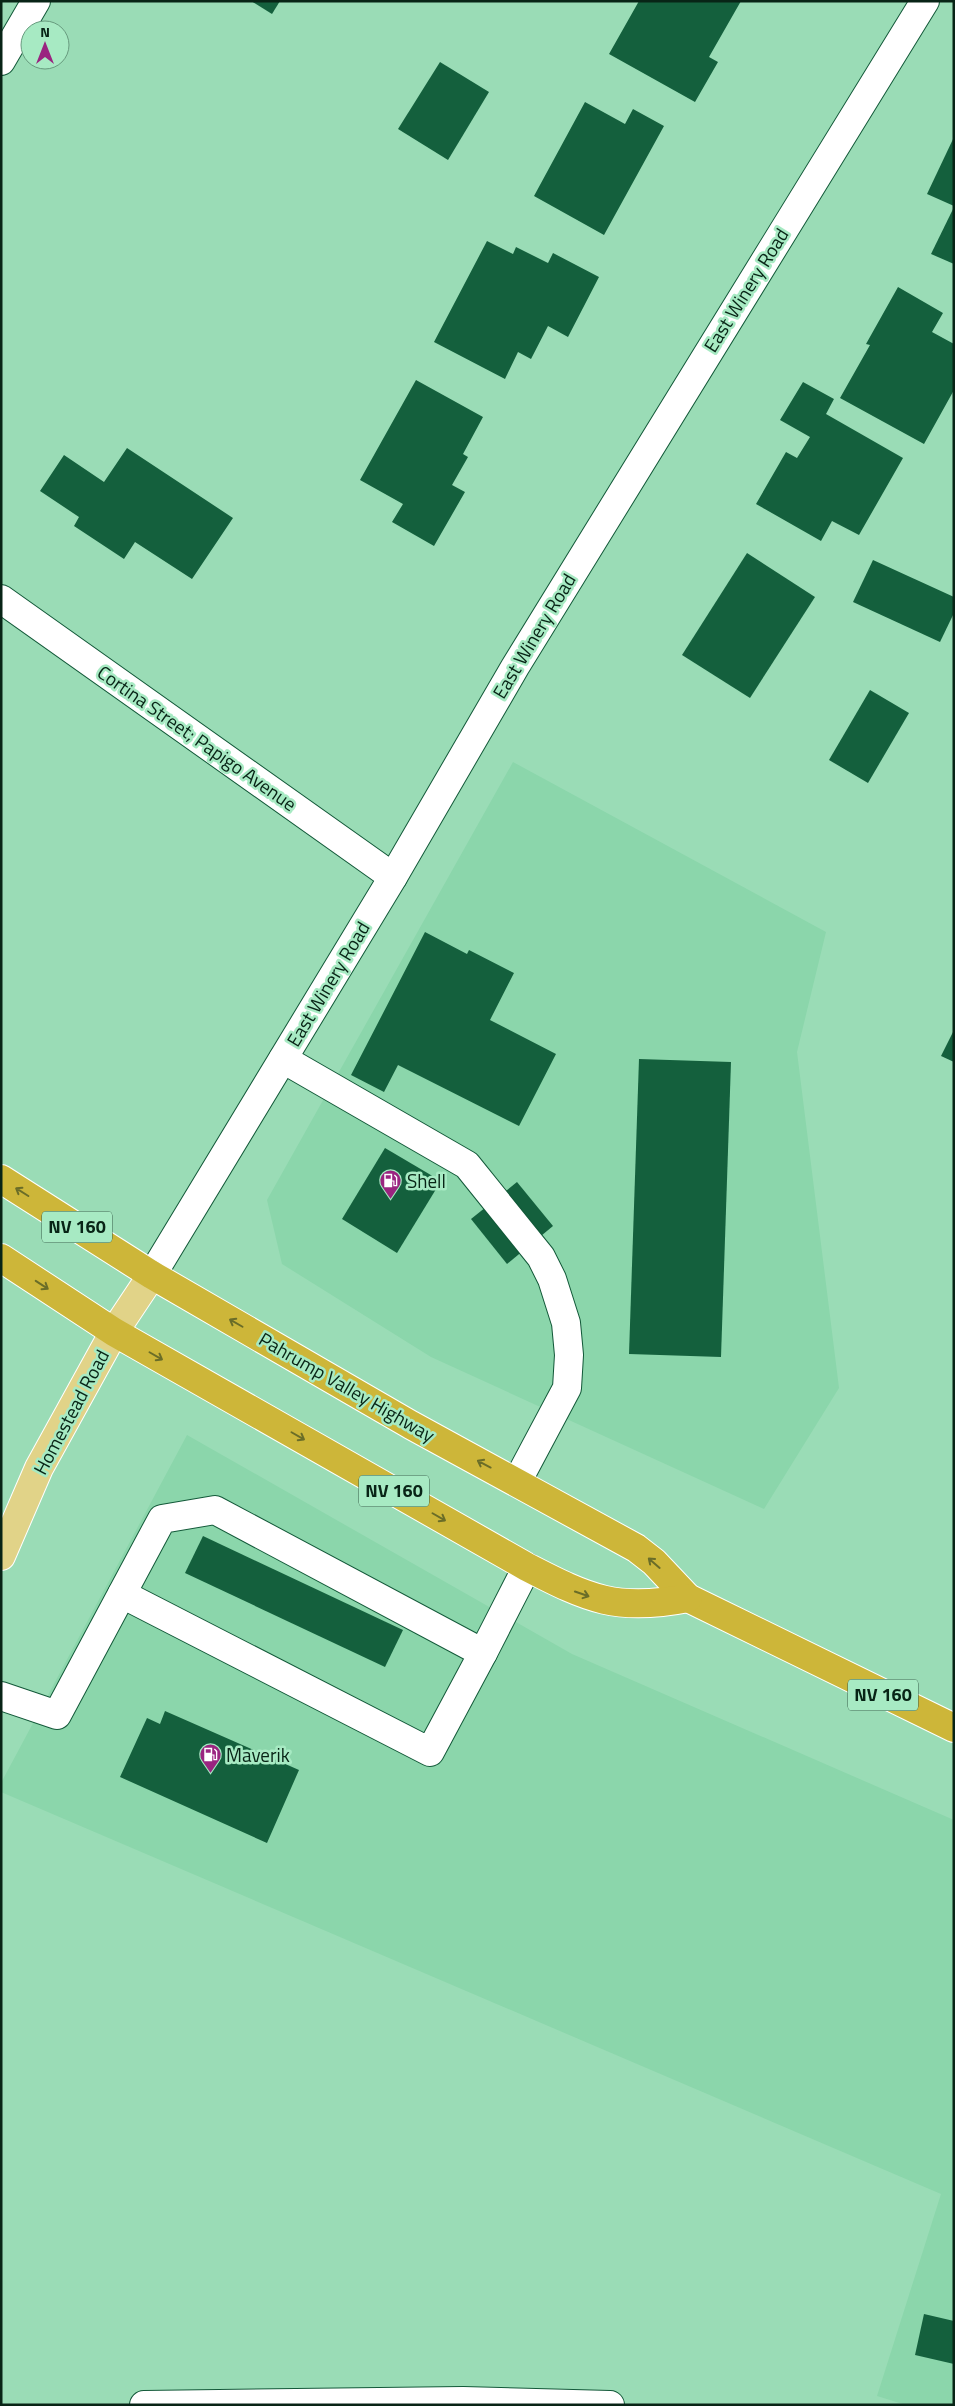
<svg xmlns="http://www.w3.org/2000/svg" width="955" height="2406" viewBox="0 0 955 2406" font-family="'Titillium Web',sans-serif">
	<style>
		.built { fill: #8bd6ab }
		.building { fill: #14603d }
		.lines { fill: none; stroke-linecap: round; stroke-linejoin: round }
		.minor-casing { stroke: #135939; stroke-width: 30 }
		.major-casing { stroke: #fff; stroke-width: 30 }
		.highway-casing { stroke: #fff; stroke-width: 30 }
		.minor { stroke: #fff; stroke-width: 28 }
		.major { stroke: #e1d388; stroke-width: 28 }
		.highway { stroke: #cdb639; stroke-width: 28 }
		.oneway { stroke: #6a6d28 }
		.labels { text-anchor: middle; stroke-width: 5; stroke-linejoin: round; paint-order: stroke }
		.shield { fill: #a7eac3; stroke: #385f4a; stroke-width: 1 }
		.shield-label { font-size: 18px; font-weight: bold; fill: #082416 }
		.street-label { font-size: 19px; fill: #082416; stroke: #a7eac3 }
		.poi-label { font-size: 19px; fill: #082416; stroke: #a7eac3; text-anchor: start }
	</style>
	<rect width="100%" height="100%" fill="#9adcb6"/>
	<g class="built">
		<polygon points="513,762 826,932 797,1052 839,1388 764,1509 431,1357 282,1264 267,1200"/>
		<polygon points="187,1435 572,1654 954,1820 954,2405 906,2405 877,2396 941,2194 1,1792 1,1783"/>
	</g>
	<g class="building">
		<polygon points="251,1 280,1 272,14"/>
		<polygon points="639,1 741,1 709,57 718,62 695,102 609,54"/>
		<polygon points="440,62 489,92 448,160 398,129"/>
		<polygon points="585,102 625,124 633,109 664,126 604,235 534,196"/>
		<polygon points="954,137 954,206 927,194"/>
		<polygon points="954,207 954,264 931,254"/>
		<polygon points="487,241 513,254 516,247 548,263 553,253 599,277 568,337 548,326 531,359 518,352 505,379 434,342"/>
		<polygon points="898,287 943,313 932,332 954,344 954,390 924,444 840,398 870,345 866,344"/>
		<polygon points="416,380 483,417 463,454 468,457 452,485 465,492 434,546 392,522 403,504 360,480"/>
		<polygon points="803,382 834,399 826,414 903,458 859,535 832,521 821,541 756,504 786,452 797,458 810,437 780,420"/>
		<polygon points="127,448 233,518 192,579 135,542 124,559 74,526 79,517 40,491 64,455 104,482"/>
		<polygon points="747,553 815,597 750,698 682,655"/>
		<polygon points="873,560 954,597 954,613 940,642 853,602"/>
		<polygon points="870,690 909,713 868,783 829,760"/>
		<polygon points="425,932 467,954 469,950 514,973 490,1020 556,1054 519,1126 398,1065 384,1092 351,1075"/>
		<polygon points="954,1030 954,1062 941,1056"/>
		<polygon points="639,1059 731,1062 721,1357 629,1354"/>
		<polygon points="385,1148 441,1181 397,1253 342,1219"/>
		<polygon points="517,1182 553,1226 507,1264 471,1219"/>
		<polygon points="203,1536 403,1630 385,1667 185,1573"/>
		<polygon points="165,1711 299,1770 267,1843 120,1777 147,1718 160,1724"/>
		<polygon points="924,2314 954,2321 954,2364 915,2355"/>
	</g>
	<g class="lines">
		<defs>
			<g id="minor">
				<polyline points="1,61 36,1"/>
				<polyline points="1,599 393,877"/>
				<polyline points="283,1059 467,1165 541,1257 552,1279 566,1323 569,1355 567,1388 517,1482"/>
				<polyline points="152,1275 393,877 515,667 925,1"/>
				<polyline points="122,1594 430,1752 483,1653"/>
				<polyline points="1,1696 57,1715 162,1519 215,1510 483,1653 527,1567"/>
				<polyline points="144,2405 463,2401 610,2405"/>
			</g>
			<polyline id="major" points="1,1556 39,1468 114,1332 152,1275"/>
			<g id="highway">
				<polyline points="1,1179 152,1275 411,1425 636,1548 654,1562 688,1598 954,1728"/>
				<path d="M1,1258L114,1332L527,1567C589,1599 617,1612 688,1598"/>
			</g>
		</defs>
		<use href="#minor" class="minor-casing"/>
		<use href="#major" class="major-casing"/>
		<use href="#highway" class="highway-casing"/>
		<use href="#minor" class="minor"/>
		<use href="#major" class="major"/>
		<use href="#highway" class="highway"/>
	</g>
	<defs><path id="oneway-shaft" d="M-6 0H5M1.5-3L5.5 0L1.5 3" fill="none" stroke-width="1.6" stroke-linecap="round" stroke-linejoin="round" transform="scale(1.25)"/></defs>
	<g class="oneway">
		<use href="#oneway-shaft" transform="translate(22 1192) rotate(-148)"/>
		<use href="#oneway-shaft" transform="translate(42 1285) rotate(33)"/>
		<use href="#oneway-shaft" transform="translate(236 1323) rotate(-150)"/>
		<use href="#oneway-shaft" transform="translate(156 1356) rotate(30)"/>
		<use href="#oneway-shaft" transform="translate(298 1436) rotate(30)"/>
		<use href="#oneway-shaft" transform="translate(484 1464) rotate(-152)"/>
		<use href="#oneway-shaft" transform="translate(439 1517) rotate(30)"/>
		<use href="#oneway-shaft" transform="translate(654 1563) rotate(-139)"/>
		<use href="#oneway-shaft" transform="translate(582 1594) rotate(19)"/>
	</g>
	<defs>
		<symbol id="fuel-pin" viewBox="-11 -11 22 30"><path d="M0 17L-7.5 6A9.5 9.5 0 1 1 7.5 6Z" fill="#9a2480" stroke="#a7eac3"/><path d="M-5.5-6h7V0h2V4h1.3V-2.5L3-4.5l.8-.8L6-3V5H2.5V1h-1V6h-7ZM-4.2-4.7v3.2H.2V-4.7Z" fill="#fff"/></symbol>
	</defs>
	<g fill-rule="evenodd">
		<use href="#fuel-pin" x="378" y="1168" width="25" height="34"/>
		<use href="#fuel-pin" x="198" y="1742" width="25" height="34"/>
	</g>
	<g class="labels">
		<g class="shield">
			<rect x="42" y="1211.5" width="70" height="31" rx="4"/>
			<rect x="359" y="1475.5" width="70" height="31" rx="4"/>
			<rect x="848" y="1679.5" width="70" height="31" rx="4"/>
		</g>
		<g class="shield-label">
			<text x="77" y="1233">NV 160</text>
			<text x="394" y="1497">NV 160</text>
			<text x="883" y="1701">NV 160</text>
		</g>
		<g class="street-label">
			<text transform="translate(746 290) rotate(-58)" y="7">East Winery Road</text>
			<text transform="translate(534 636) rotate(-59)" y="7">East Winery Road</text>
			<text transform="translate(197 738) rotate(35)" y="7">Cortina Street; Papigo Avenue</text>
			<text transform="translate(328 984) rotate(-59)" y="7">East Winery Road</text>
			<text transform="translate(347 1387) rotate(30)" y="7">Pahrump Valley Highway</text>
			<text transform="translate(71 1412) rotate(-62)" y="7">Homestead Road</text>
		</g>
		<g class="poi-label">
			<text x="407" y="1188">Shell</text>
			<text x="226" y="1762">Maverik</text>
		</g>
	</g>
	<rect width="955" height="2406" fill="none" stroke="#082416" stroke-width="5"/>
	<g transform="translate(45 45)"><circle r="24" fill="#a7eac3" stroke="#679b7e"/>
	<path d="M0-4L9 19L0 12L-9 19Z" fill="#9a2480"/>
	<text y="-8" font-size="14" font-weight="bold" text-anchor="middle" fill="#082416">N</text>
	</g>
</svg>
